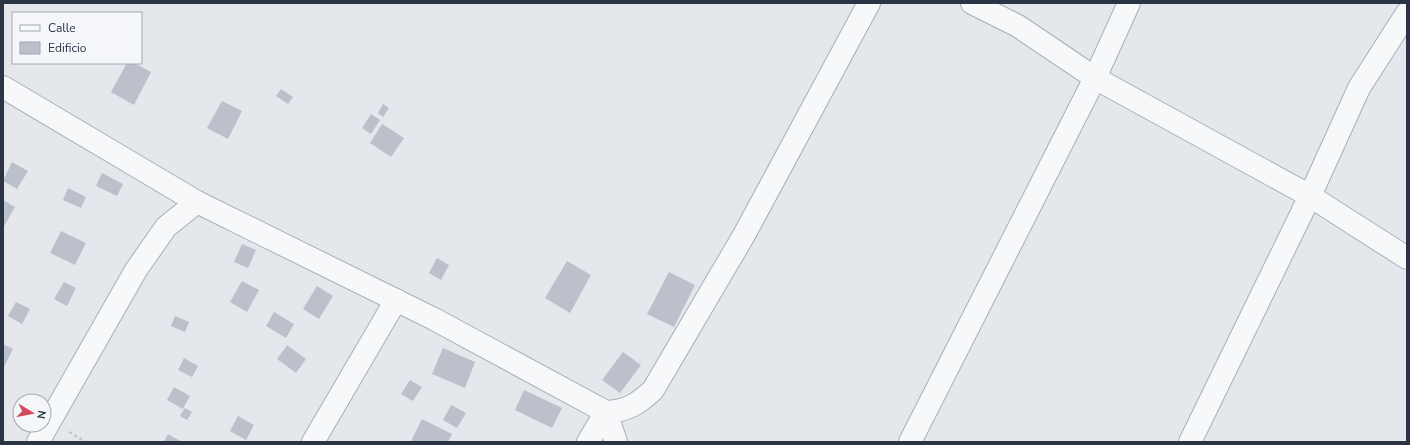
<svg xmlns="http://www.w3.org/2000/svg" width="1410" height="445" viewBox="0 0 1410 445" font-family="'Nunito Sans',sans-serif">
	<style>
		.building { fill: #bbc0ca }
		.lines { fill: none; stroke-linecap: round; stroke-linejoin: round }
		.minor-casing { stroke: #a9aeb7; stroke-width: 24 }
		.path { stroke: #c2c5cb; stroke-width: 2.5; stroke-dasharray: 3 3; stroke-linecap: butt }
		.minor { stroke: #f7f8fa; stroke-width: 22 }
	</style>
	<rect width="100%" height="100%" fill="#e4e7ec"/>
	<g class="building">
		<polygon points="127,63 134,63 151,72 134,105 111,92"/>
		<polygon points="281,89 293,97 288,104 276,96"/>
		<polygon points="222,101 242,111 228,139 207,128"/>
		<polygon points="383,104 389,108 383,117 378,113"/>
		<polygon points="371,114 380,120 371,134 362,128"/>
		<polygon points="382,124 404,138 391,157 370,143"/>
		<polygon points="12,162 28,171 17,189 3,181"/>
		<polygon points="102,173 123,184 117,196 96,186"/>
		<polygon points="68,188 86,197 81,208 63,200"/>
		<polygon points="3,200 15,207 3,228"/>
		<polygon points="61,231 86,243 75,265 50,253"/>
		<polygon points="242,244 256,250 248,268 234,262"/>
		<polygon points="437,258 449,265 441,280 429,273"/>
		<polygon points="567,261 591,275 570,313 545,298"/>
		<polygon points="669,272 695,285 674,327 647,314"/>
		<polygon points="242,281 259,290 247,312 230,302"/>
		<polygon points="64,282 76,288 67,306 54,299"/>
		<polygon points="317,286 333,296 319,319 303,309"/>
		<polygon points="16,302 30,309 22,324 8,316"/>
		<polygon points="274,312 294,324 286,338 266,326"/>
		<polygon points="175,316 189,322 185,332 171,326"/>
		<polygon points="3,344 13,349 3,369"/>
		<polygon points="287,345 306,359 296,373 277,359"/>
		<polygon points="443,348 475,362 465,388 432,374"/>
		<polygon points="623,352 641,365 620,393 602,380"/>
		<polygon points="184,358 198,366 192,377 178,370"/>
		<polygon points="410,380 422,387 413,401 401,394"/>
		<polygon points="174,387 190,396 183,409 167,400"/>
		<polygon points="524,390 562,408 552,428 515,410"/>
		<polygon points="451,405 466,413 457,428 443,420"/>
		<polygon points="185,408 192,412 187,420 180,416"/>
		<polygon points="238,416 254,425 246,440 230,431"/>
		<polygon points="422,419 452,434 448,442 411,441"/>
		<polygon points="168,434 182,442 164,442"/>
	</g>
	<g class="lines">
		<defs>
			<g id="minor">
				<polyline points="972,3 1018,26 1095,78 1310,196 1407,258"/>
				<path d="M3,87L197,202L434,319L606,412C627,411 638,404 653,390L744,235L869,3"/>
				<polyline points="606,412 616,442"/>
				<polyline points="38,442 136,270 166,227 197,202"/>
				<polyline points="313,442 396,300"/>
				<polyline points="588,442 606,412"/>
				<polyline points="910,442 1095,78 1129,3"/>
				<polyline points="1190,442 1310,196 1359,88 1407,13"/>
			</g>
		</defs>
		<use href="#minor" class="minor-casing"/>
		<polyline class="path" points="69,432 86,442"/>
		<use href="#minor" class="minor"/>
	</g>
	<rect width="1410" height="445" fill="none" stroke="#2b3445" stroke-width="8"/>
	<rect x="12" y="12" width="130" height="52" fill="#f4f6f9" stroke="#a4a8b1"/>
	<rect x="20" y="25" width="20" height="6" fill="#f7f8fa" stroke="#a4a8b1"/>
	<text x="48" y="32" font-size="12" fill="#2b3445">Calle</text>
	<rect x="20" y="42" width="20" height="12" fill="#bbc0ca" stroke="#a4a8b1"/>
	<text x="48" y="52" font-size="12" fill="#2b3445">Edificio</text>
	<g transform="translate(32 413) rotate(100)"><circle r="19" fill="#f4f6f9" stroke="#a4a8b1"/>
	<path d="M0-3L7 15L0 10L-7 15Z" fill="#d1495b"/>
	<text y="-6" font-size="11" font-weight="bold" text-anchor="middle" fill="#2b3445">N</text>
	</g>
</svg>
